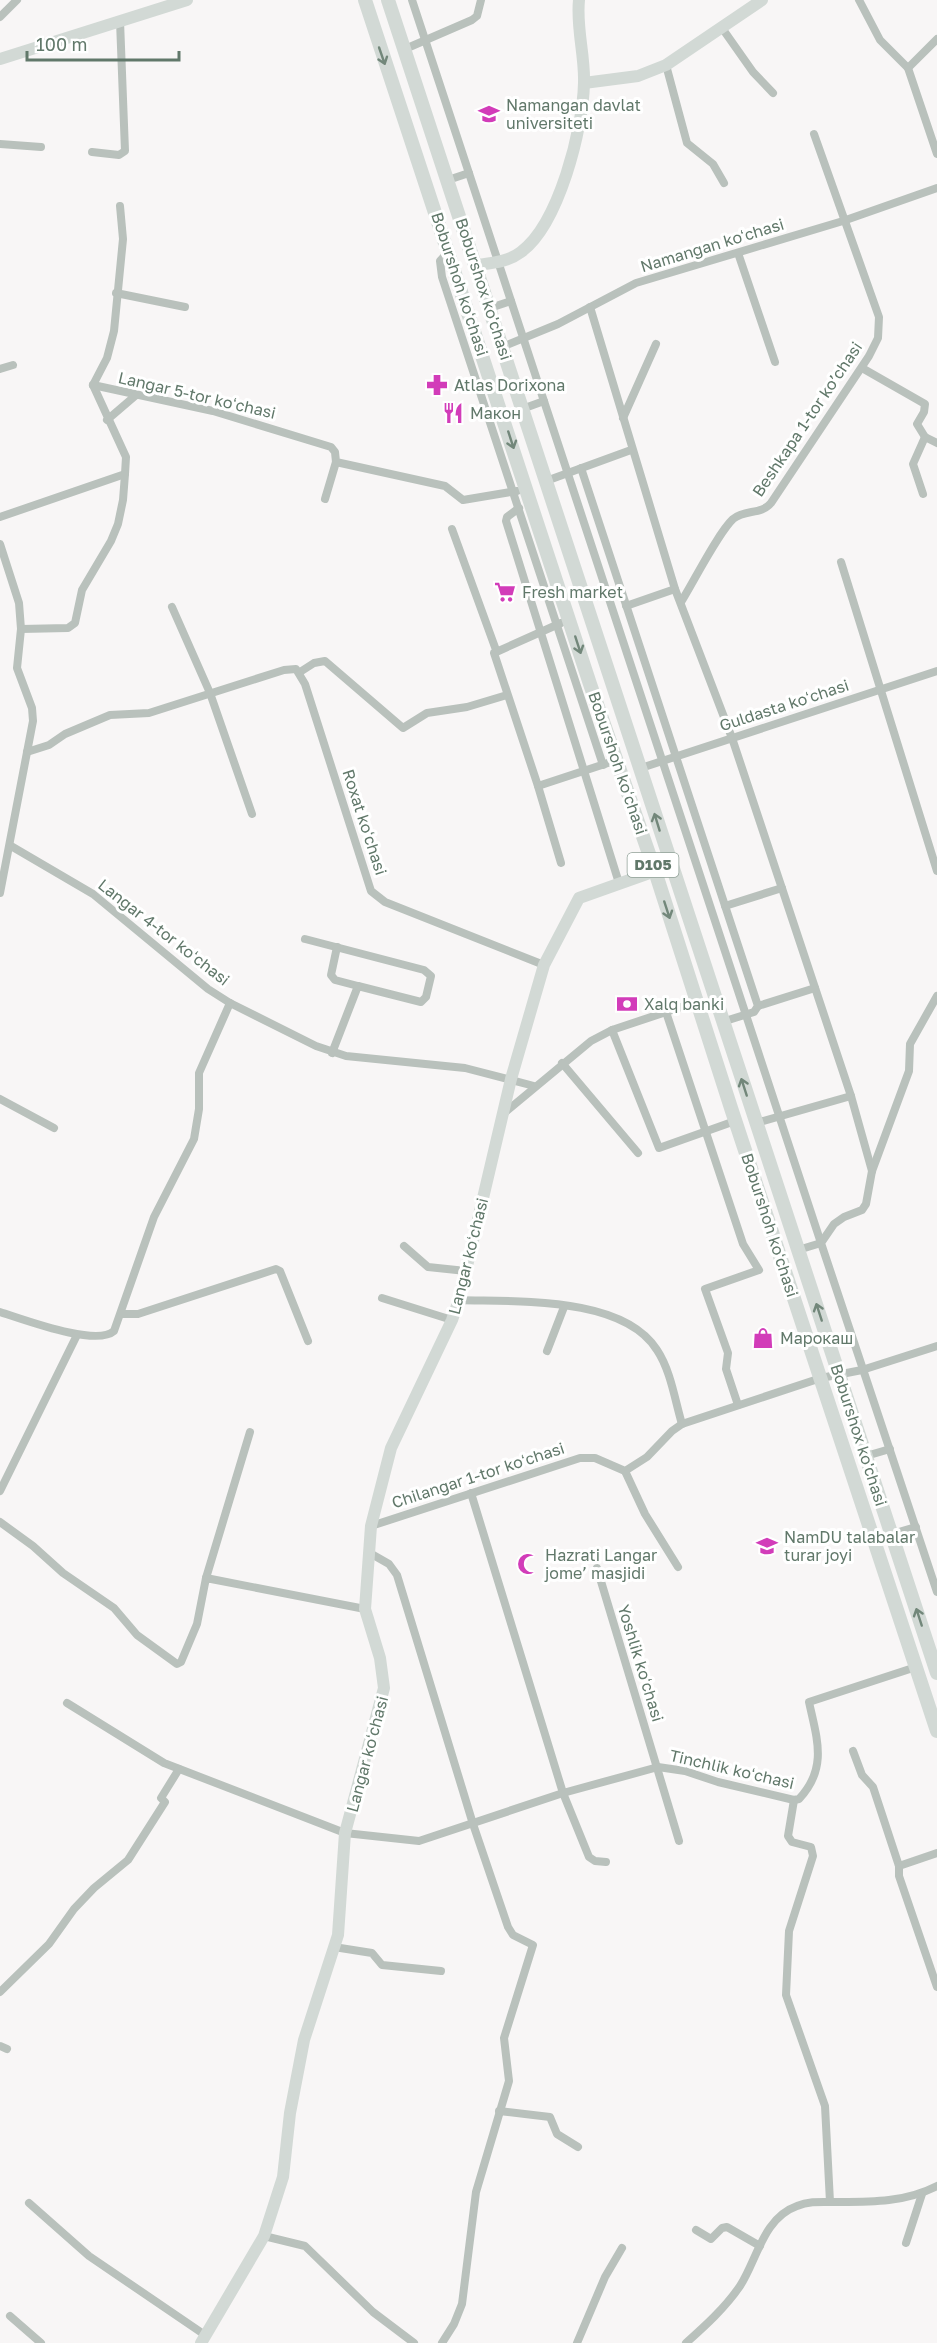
<svg xmlns="http://www.w3.org/2000/svg" width="937" height="2343" viewBox="0 0 937 2343" font-family="'Golos Text',sans-serif">
	<style>
		.lines { fill: none; stroke-linecap: round; stroke-linejoin: round }
		.street { stroke: #b9c1bc; stroke-width: 8 }
		.secondary { stroke: #d2d9d5; stroke-width: 12 }
		.primary { stroke: #d2d9d5; stroke-width: 14 }
		.oneway { stroke: #72877a }
		.labels { text-anchor: middle; stroke-width: 6; stroke-linejoin: round; paint-order: stroke }
		.shield { fill: #fff; stroke: #90a097; stroke-width: 1.5 }
		.shield-label { font-size: 15px; font-weight: bold; fill: #61786a }
		.poi-label { font-size: 16px; fill: #61786a; stroke: #fff; text-anchor: start }
		.street-label { font-size: 16px; fill: #61786a; stroke: #fff }
	</style>
	<rect width="100%" height="100%" fill="#f8f6f6"/>
	<g class="lines">
		<g class="street">
			<polyline points="412,0 821,1243 798,1250"/>
			<polyline points="859,0 880,40 908,68 937,154"/>
			<polyline points="0,17 17,0"/>
			<polyline points="722,28 753,72 773,93"/>
			<polyline points="405,49 472,20 477,16 481,0"/>
			<polyline points="666,65 687,143 713,164 724,183"/>
			<polyline points="908,68 937,39"/>
			<polyline points="0,144 41,147"/>
			<polyline points="92,152 119,155 125,151 120,21"/>
			<polyline points="448,180 469,173"/>
			<polyline points="449,251 440,261 442,277 603,765"/>
			<polyline points="738,253 775,362"/>
			<polyline points="116,293 185,307"/>
			<polyline points="590,307 675,589 732,738 851,1096 872,1171"/>
			<polyline points="490,308 511,301"/>
			<polyline points="502,347 558,324 636,283 843,221 937,188"/>
			<polyline points="862,368 925,404 924,412 917,424 925,437 937,443"/>
			<polyline points="0,369 13,365"/>
			<polyline points="93,385 213,411 331,447 335,452 336,462 445,486 463,500 517,491"/>
			<polyline points="93,385 107,358 114,331 123,239 120,206"/>
			<polyline points="522,409 544,401"/>
			<polyline points="623,418 656,344"/>
			<polyline points="107,420 135,396"/>
			<polyline points="581,468 758,1006 754,1012 722,1022"/>
			<polyline points="546,481 631,450"/>
			<polyline points="923,494 913,464 925,437"/>
			<polyline points="325,499 336,462"/>
			<polyline points="519,508 507,517 506,521 619,883"/>
			<polyline points="0,517 125,474 126,457 93,385"/>
			<polyline points="452,529 496,650"/>
			<polyline points="0,544 19,603 21,629 17,668 32,708 33,721 0,893"/>
			<polyline points="841,562 937,871"/>
			<path d="M681,602C693,583 718,533 733,519C745,509 761,515 771,503L869,356L878,338L879,317L814,134"/>
			<polyline points="626,606 675,589"/>
			<polyline points="172,607 210,693 252,814"/>
			<polyline points="561,623 494,653 538,786 617,760"/>
			<polyline points="21,629 68,628 75,623 82,590 111,541 118,524 123,500 125,474"/>
			<polyline points="300,672 314,663 325,661 403,728 427,713 467,707 507,695"/>
			<polyline points="27,752 49,745 65,734 110,715 149,713 284,670 296,669 305,684 371,891 385,902 544,965"/>
			<polyline points="641,768 937,671"/>
			<polyline points="538,786 561,863"/>
			<polyline points="11,846 93,894 208,989 230,1003 316,1046 346,1056 465,1068 534,1086"/>
			<polyline points="725,906 782,888"/>
			<polyline points="305,939 424,970 431,976 426,997 421,1002 358,986 332,1053"/>
			<polyline points="337,947 331,975 335,980 358,986"/>
			<polyline points="937,996 910,1044 909,1071 872,1171 866,1204 862,1210 844,1217 834,1224 821,1243 937,1592"/>
			<polyline points="758,1006 815,988"/>
			<polyline points="666,1012 743,1244 759,1270 705,1289 728,1353 726,1369 738,1405"/>
			<polyline points="612,1030 659,1148 735,1121"/>
			<polyline points="562,1063 638,1153"/>
			<polyline points="0,1099 54,1128"/>
			<polyline points="503,1114 591,1041 612,1030 696,1002"/>
			<polyline points="756,1123 851,1096"/>
			<polyline points="404,1246 428,1267 466,1271"/>
			<polyline points="382,1298 452,1320"/>
			<path d="M459,1300C517,1302 623,1296 657,1350C671,1371 675,1401 682,1424"/>
			<path d="M0,1312C23,1319 96,1347 114,1331L154,1217L194,1139L199,1109V1073L230,1003"/>
			<polyline points="121,1314 138,1314 276,1269 280,1271 308,1341"/>
			<polyline points="547,1351 564,1307"/>
			<polyline points="866,1456 890,1449"/>
			<polyline points="625,1471 645,1514 678,1567"/>
			<polyline points="0,1491 77,1335"/>
			<polyline points="471,1493 563,1793 589,1857 595,1861 606,1862"/>
			<polyline points="0,1522 33,1546 63,1573 114,1608 137,1635 177,1664 181,1662 197,1624 206,1578 365,1609"/>
			<polyline points="371,1526 580,1458 595,1458 625,1471 647,1457 672,1431 682,1424 821,1378 862,1370 937,1346"/>
			<polyline points="892,1534 916,1527"/>
			<polyline points="368,1552 389,1564 397,1575 473,1824 508,1927 513,1935 533,1945 504,2038 509,2081 476,2192 462,2304 454,2324 442,2343"/>
			<polyline points="597,1568 679,1841"/>
			<polyline points="206,1578 250,1432"/>
			<path d="M67,1703L164,1763L345,1833L419,1841L563,1793L658,1767L685,1771L718,1782L794,1800L799,1799C828,1768 817,1739 809,1702L916,1667"/>
			<polyline points="853,1751 862,1775 873,1787 899,1866 899,1876 937,1987"/>
			<polyline points="794,1800 788,1836 792,1842 811,1847 813,1856 789,1931 786,1995 825,2106 830,2202"/>
			<polyline points="899,1866 937,1853"/>
			<polyline points="334,1947 372,1953 382,1965 441,1971"/>
			<polyline points="0,1992 49,1944 74,1909 94,1888 128,1860 165,1802 161,1798 179,1769"/>
			<polyline points="0,2046 7,2049"/>
			<polyline points="499,2111 550,2117 557,2134 578,2147"/>
			<polyline points="29,2203 89,2256 205,2335"/>
			<polyline points="696,2230 711,2239 722,2228 727,2227 760,2246"/>
			<polyline points="264,2236 305,2246 373,2312 414,2343"/>
			<polyline points="906,2243 922,2194"/>
			<polyline points="10,2316 41,2343"/>
			<polyline points="577,2343 605,2277 622,2248"/>
			<path d="M686,2343C705,2326 725,2308 740,2286C757,2260 763,2218 797,2206C809,2201 821,2202 833,2202C869,2202 904,2203 937,2186"/>
		</g>
		<g class="secondary">
			<polyline points="0,59 187,0"/>
			<polyline points="584,83 638,76 666,65 762,0"/>
			<path d="M477,265C492,263 508,262 521,252C559,224 583,129 584,83C585,55 576,28 579,0"/>
			<polyline points="201,2343 264,2236 283,2177 290,2113 304,2040 338,1935 345,1833 384,1688 380,1658 365,1609 371,1526 391,1448 452,1320 459,1300 511,1079 544,965 579,898 655,871"/>
		</g>
		<g class="primary">
			<polyline points="365,0 590,684 655,871 731,1108 937,1731"/>
			<polyline points="388,0 937,1673"/>
		</g>
	</g>
	<defs><path id="oneway-shaft" d="M-6 0H5M1.5-3L5.5 0L1.5 3" fill="none" stroke-width="1.6" stroke-linecap="round" stroke-linejoin="round" transform="scale(1.5)"/></defs>
	<g class="oneway">
		<use href="#oneway-shaft" transform="translate(382 56) rotate(71)"/>
		<use href="#oneway-shaft" transform="translate(511 440) rotate(72)"/>
		<use href="#oneway-shaft" transform="translate(578 645) rotate(72)"/>
		<use href="#oneway-shaft" transform="translate(657 822) rotate(-107)"/>
		<use href="#oneway-shaft" transform="translate(667 910) rotate(72)"/>
		<use href="#oneway-shaft" transform="translate(744 1087) rotate(-108)"/>
		<use href="#oneway-shaft" transform="translate(819 1312) rotate(-108)"/>
		<use href="#oneway-shaft" transform="translate(919 1617) rotate(-108)"/>
	</g>
	<defs>
		<symbol id="university-bare" viewBox="-9 -9 18 18"><path d="M0-5L7-2L0 1L-7-2ZM-4 1L0 2.5L4 1V4Q0 6-4 4Z" fill="#d23cb9" stroke="#fff" stroke-width="2.5" paint-order="stroke"/></symbol>
		<symbol id="pharmacy-bare" viewBox="-9 -9 18 18"><path d="M-2-6h4v4h4v4h-4v4h-4v-4h-4v-4h4Z" fill="#d23cb9" stroke="#fff" stroke-width="2.5" paint-order="stroke"/></symbol>
		<symbol id="restaurant-bare" viewBox="-9 -9 18 18"><path d="M-5-6h1v4h1v-4h1v4h1v-4h1v5L-1.5 .5V6h-2V.5L-5-1ZM5-6V6H3V1.5H1.5Q1.5-4 5-6Z" fill="#d23cb9" stroke="#fff" stroke-width="2.5" paint-order="stroke"/></symbol>
		<symbol id="supermarket-bare" viewBox="-9 -9 18 18"><path d="M-6-5.5h2.5l.6 2H6L4.5 2H-2.5L-4.4-4H-6ZM-1.5 3.2a1.3 1.3 0 1 0 .1 0ZM3 3.2a1.3 1.3 0 1 0 .1 0Z" fill="#d23cb9" stroke="#fff" stroke-width="2.5" paint-order="stroke"/></symbol>
		<symbol id="bank-bare" viewBox="-9 -9 18 18"><path d="M-6-4H6V4H-6ZM0-2.3a2.3 2.3 0 1 0 0 4.6a2.3 2.3 0 1 0 0-4.6Z" fill="#d23cb9" stroke="#fff" stroke-width="2.5" paint-order="stroke"/></symbol>
		<symbol id="shop-bare" viewBox="-9 -9 18 18"><path d="M-5-2.5h2.3a2.7 3.5 0 0 1 5.4 0H5L5.5 6h-11ZM-1.5-2.5h3a1.5 2.3 0 0 0-3 0Z" fill="#d23cb9" stroke="#fff" stroke-width="2.5" paint-order="stroke"/></symbol>
		<symbol id="school-bare" viewBox="-9 -9 18 18"><path d="M0-5L7-2L0 1L-7-2ZM-4 1L0 2.5L4 1V4Q0 6-4 4Z" fill="#d23cb9" stroke="#fff" stroke-width="2.5" paint-order="stroke"/></symbol>
		<symbol id="mosque-bare" viewBox="-9 -9 18 18"><path d="M3.5-4.9A6 6 0 1 0 3.5 4.9A5 5 0 1 1 3.5-4.9Z" fill="#d23cb9" stroke="#fff" stroke-width="2.5" paint-order="stroke"/></symbol>
	</defs>
	<g fill-rule="evenodd">
		<use href="#university-bare" x="474" y="99" width="30" height="30"/>
		<use href="#pharmacy-bare" x="422" y="370" width="30" height="30"/>
		<use href="#restaurant-bare" x="438" y="398" width="30" height="30"/>
		<use href="#supermarket-bare" x="490" y="577" width="30" height="30"/>
		<use href="#bank-bare" x="612" y="989" width="30" height="30"/>
		<use href="#shop-bare" x="748" y="1323" width="30" height="30"/>
		<use href="#school-bare" x="752" y="1531" width="30" height="30"/>
		<use href="#mosque-bare" x="513" y="1549" width="30" height="30"/>
	</g>
	<g class="labels">
		<rect class="shield" x="627.5" y="853" width="51" height="24" rx="4.5"/>
		<g class="shield-label">
			<text x="653" y="870">D105</text>
		</g>
		<g class="poi-label">
			<text x="506" y="111">Namangan davlat<tspan x="506" dy="18">universiteti</tspan></text>
			<text x="454" y="391">Atlas Dorixona</text>
			<text x="470" y="419">Макон</text>
			<text x="522" y="598">Fresh market</text>
			<text x="644" y="1010">Xalq banki</text>
			<text x="780" y="1344">Марокаш</text>
			<text x="784" y="1543">NamDU talabalar<tspan x="784" dy="18">turar joyi</tspan></text>
			<text x="545" y="1561">Hazrati Langar<tspan x="545" dy="18">jome’ masjidi</tspan></text>
		</g>
		<g class="street-label">
			<text transform="translate(712 245) rotate(-17)" y="6">Namangan koʻchasi</text>
			<text transform="translate(460 284) rotate(72)" y="6">Boburshoh koʻchasi</text>
			<text transform="translate(484 289) rotate(72)" y="6">Boburshox ko'chasi</text>
			<text transform="translate(197 395) rotate(13)" y="6">Langar 5-tor koʻchasi</text>
			<text transform="translate(807 419) rotate(-56)" y="6">Beshkapa 1-tor koʼchasi</text>
			<text transform="translate(784 705) rotate(-18)" y="6">Guldasta koʻchasi</text>
			<text transform="translate(618 763) rotate(71)" y="6">Boburshoh koʻchasi</text>
			<text transform="translate(365 822) rotate(72)" y="6">Roxat koʻchasi</text>
			<text transform="translate(164 932) rotate(38)" y="6">Langar 4-tor koʻchasi</text>
			<text transform="translate(770 1225) rotate(72)" y="6">Boburshoh koʻchasi</text>
			<text transform="translate(468 1256) rotate(-76)" y="6">Langar koʻchasi</text>
			<text transform="translate(859 1435) rotate(72)" y="6">Boburshox ko'chasi</text>
			<text transform="translate(478 1475) rotate(-18)" y="6">Chilangar 1-tor koʻchasi</text>
			<text transform="translate(641 1663) rotate(73)" y="6">Yoshlik koʻchasi</text>
			<text transform="translate(367 1754) rotate(-75)" y="6">Langar koʻchasi</text>
			<text transform="translate(732 1769) rotate(13)" y="6">Tinchlik koʻchasi</text>
		</g>
	</g>
	<path d="M27 51v9h152v-9" fill="none" stroke="#61786a" stroke-width="3"/>
	<text x="36" y="51" font-size="18" fill="#61786a" stroke="#ffffff" stroke-width="4.5" paint-order="stroke">100 m</text>
</svg>
